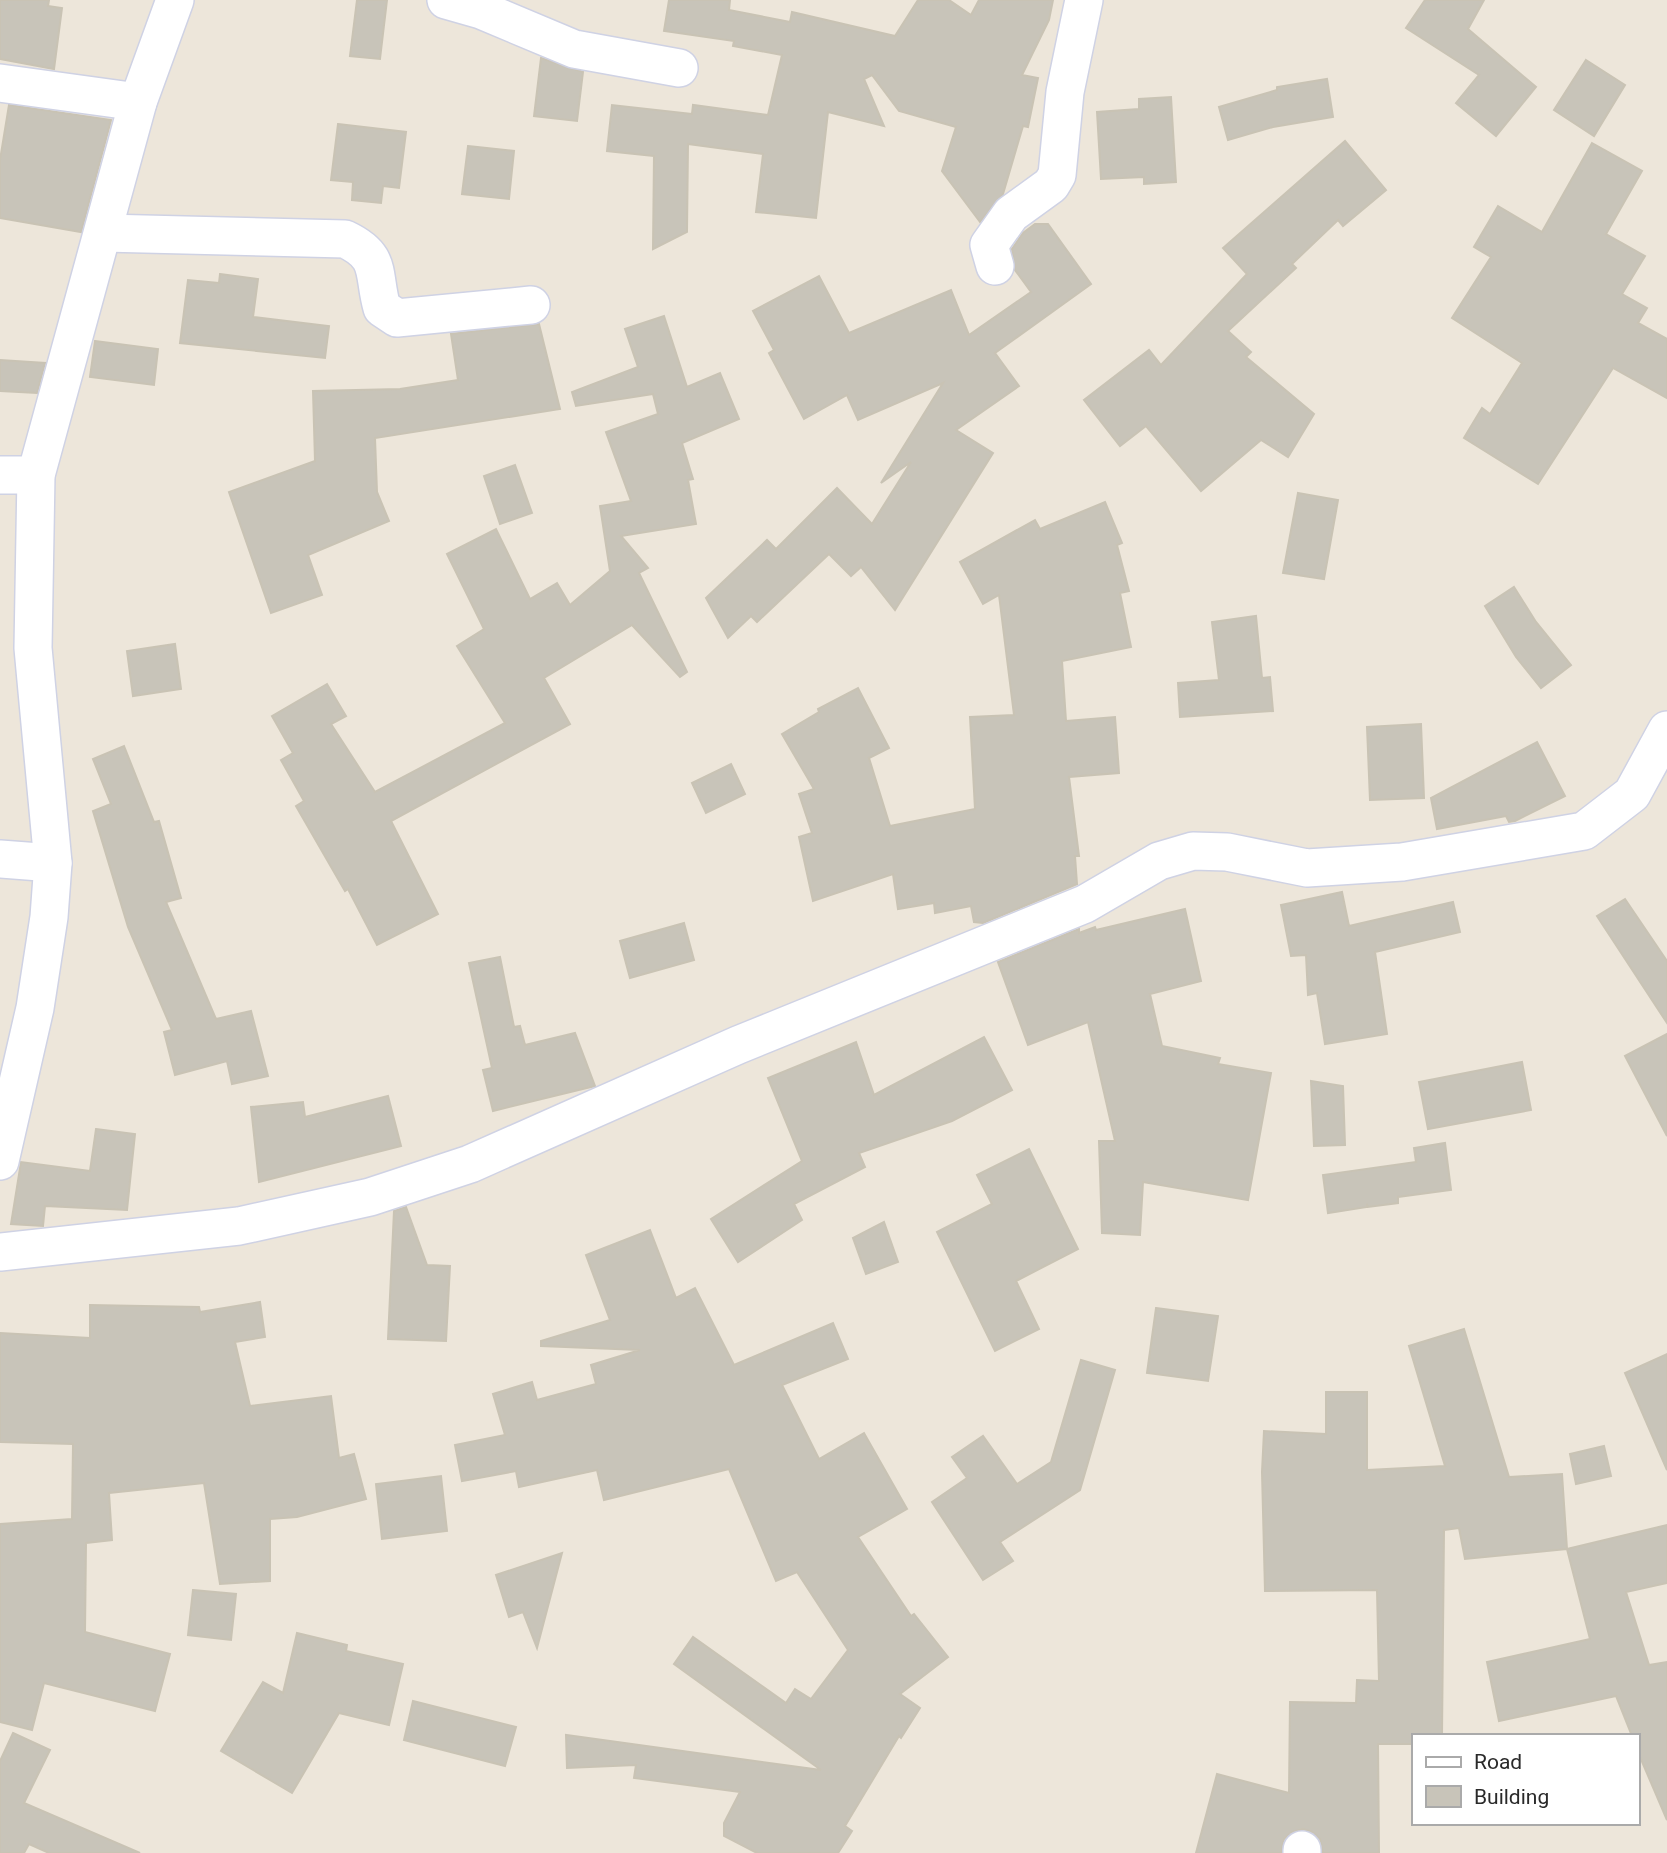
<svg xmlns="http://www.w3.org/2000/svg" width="1667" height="1853" viewBox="0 0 1667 1853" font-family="Roboto,sans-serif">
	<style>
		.building { fill: #c8c4b9; stroke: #c9c3b4; stroke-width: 2 }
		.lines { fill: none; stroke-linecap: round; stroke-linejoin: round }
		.minor-casing { stroke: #cfd2e4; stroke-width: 40 }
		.minor { stroke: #fff; stroke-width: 37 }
	</style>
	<rect width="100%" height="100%" fill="#ede6da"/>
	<g class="building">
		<polygon points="0,0 49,0 48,6 62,8 54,69 0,59"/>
		<polygon points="357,0 387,0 380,59 350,56"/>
		<polygon points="669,0 730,0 729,10 790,22 792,12 895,36 918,0 949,0 971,15 979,0 1053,0 1049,20 1022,75 1038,78 1028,127 1023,126 1003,194 980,222 942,171 956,127 899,111 872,75 864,79 884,126 828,112 816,218 756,212 763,154 688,144 687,232 653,249 654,156 607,151 612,105 692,114 693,105 768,115 782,55 733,46 734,41 664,31"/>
		<polygon points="1425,0 1484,0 1468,29 1536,87 1496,136 1456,103 1479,75 1406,28"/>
		<polygon points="541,58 583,72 577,121 534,116"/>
		<polygon points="1586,60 1625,85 1594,136 1554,110"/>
		<polygon points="1327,79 1333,117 1273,127 1228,140 1219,107 1277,90 1277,87"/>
		<polygon points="1171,97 1176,182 1144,184 1144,177 1101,179 1097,112 1139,109 1139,99"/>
		<polygon points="9,105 111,120 81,232 0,218 0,160"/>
		<polygon points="338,124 406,132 399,188 383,186 381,203 352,200 353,182 331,180"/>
		<polygon points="1345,141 1386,190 1343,226 1338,220 1292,264 1296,268 1228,331 1251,352 1246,357 1314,414 1288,457 1261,440 1201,491 1146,426 1120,446 1084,400 1149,350 1161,365 1247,274 1223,248"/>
		<polygon points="1592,143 1642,171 1606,234 1645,256 1622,294 1647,308 1638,323 1667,339 1667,398 1613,368 1538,484 1464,438 1482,408 1490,414 1522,363 1452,318 1491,257 1474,247 1498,206 1542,232"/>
		<polygon points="468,146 514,151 509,199 462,194"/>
		<polygon points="1035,224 1048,224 1091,284 995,353 1019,386 956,430 993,453 895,610 861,567 851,576 829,554 757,622 751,616 728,638 706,598 767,540 776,549 837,488 872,524 911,462 881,483 943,383 858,420 847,395 804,419 769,353 774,350 753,311 819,276 849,333 951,290 969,335 1031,292 1015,270 1012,249 1023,233"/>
		<polygon points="220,274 258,279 253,317 329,326 325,358 180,343 188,280 219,283"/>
		<polygon points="664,316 687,387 720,373 739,419 682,443 693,479 688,480 696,524 621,536 648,568 639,573 687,672 680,677 632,625 544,678 570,724 391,821 438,914 377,945 348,889 345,891 296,806 304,801 281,760 293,753 272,716 327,684 346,716 331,724 375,792 505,723 457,646 484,629 447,554 496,529 530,599 557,583 570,605 610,571 600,506 631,501 606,432 658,414 653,394 576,406 572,392 638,367 625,329"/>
		<polygon points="539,324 560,409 375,438 377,492 389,521 308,555 322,595 271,613 229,492 315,461 313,391 400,389 458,380 451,334"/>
		<polygon points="95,341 158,349 154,385 90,377"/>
		<polygon points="0,360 45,363 37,393 0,391"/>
		<polygon points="515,465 532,513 500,524 484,476"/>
		<polygon points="1298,493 1338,500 1324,579 1283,573"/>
		<polygon points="1105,502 1122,543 1117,545 1129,591 1120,593 1131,647 1062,661 1066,721 1115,717 1119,773 1069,777 1079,856 1075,856 1077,884 983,923 974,922 971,906 935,913 934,903 898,909 893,874 813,901 799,837 812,833 799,794 814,789 782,734 819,712 818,709 858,688 889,748 869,758 890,826 975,809 970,717 1014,715 999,595 983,604 960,562 1035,520 1040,529"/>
		<polygon points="1514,587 1536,622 1571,665 1541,688 1516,657 1485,606"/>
		<polygon points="1256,616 1262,678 1270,677 1273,711 1180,717 1178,683 1219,680 1212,622"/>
		<polygon points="175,644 181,689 133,696 127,651"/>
		<polygon points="1421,724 1424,798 1370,800 1367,727"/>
		<polygon points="1537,742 1565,796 1515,821 1509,822 1506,816 1437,829 1431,798"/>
		<polygon points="124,746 154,822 159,821 181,898 166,902 216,1019 251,1011 268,1076 232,1084 227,1061 175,1075 164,1032 172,1030 128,927 93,811 111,804 93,759"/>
		<polygon points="731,764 745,794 706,813 692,783"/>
		<polygon points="1342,892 1349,926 1453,902 1460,932 1375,952 1387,1034 1325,1044 1317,993 1308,995 1306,955 1291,956 1281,905"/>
		<polygon points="1625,899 1667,961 1667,1023 1597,916"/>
		<polygon points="1185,909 1201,981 1150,994 1162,1046 1220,1058 1218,1064 1271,1073 1248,1200 1143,1182 1140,1235 1102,1233 1099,1141 1115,1141 1088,1022 1028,1045 998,962 1079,929 1079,933 1095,927 1096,930"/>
		<polygon points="684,923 694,960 630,978 620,941"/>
		<polygon points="500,957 514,1027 520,1026 525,1045 575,1033 595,1086 493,1111 483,1070 492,1068 469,963"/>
		<polygon points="1667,1034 1667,1136 1625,1056"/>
		<polygon points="984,1037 1012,1090 952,1121 859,1153 865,1167 794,1204 802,1220 738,1262 711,1219 802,1161 768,1078 856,1042 874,1095"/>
		<polygon points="1522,1062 1531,1110 1428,1129 1419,1082"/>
		<polygon points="1311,1081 1343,1086 1345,1145 1314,1146"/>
		<polygon points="388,1096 401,1146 259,1182 251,1107 303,1102 305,1117"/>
		<polygon points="96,1129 135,1134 127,1210 45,1206 43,1226 11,1224 21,1162 90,1171"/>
		<polygon points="1445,1143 1451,1190 1398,1197 1398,1203 1368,1207 1367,1204 1367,1207 1328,1213 1323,1175 1416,1162 1414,1148"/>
		<polygon points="1029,1149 1078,1249 1016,1281 1039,1329 995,1351 937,1232 992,1204 977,1175"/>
		<polygon points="406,1207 427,1265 450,1266 446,1341 388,1339 394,1211"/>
		<polygon points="884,1222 898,1262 866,1274 853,1238"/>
		<polygon points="650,1230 676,1298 695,1288 734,1365 833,1323 848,1359 782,1385 819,1459 864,1433 907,1509 858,1537 911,1616 914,1614 948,1657 900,1694 920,1708 901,1738 899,1736 845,1826 852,1831 838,1853 757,1853 724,1836 724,1823 740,1792 634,1778 636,1765 567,1768 566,1735 821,1770 674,1664 693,1637 786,1703 795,1689 811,1699 848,1650 797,1572 776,1581 729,1469 604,1500 597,1470 519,1487 516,1471 462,1481 455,1445 505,1435 493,1394 532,1382 537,1400 596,1384 591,1365 640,1350 541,1346 541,1341 610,1320 586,1255"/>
		<polygon points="260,1302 265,1337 235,1342 250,1406 331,1396 339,1458 354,1454 366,1499 297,1517 270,1519 270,1581 220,1584 204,1483 109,1493 112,1540 86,1543 85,1632 170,1654 155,1711 44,1683 32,1730 0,1722 0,1524 72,1519 73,1444 0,1442 0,1333 90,1338 90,1305 199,1307 200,1312"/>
		<polygon points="1156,1308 1218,1316 1208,1381 1147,1373"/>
		<polygon points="1464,1329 1509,1477 1562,1474 1567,1549 1667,1525 1667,1583 1626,1592 1649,1665 1667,1662 1667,1820 1637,1750 1637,1736 1632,1736 1616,1696 1499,1721 1487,1662 1590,1639 1567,1549 1465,1559 1459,1528 1444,1530 1442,1736 1413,1736 1413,1744 1378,1744 1379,1853 1323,1853 1320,1839 1312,1832 1303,1829 1292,1832 1284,1839 1281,1853 1196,1853 1217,1774 1289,1793 1290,1702 1356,1703 1357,1680 1379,1681 1377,1590 1265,1591 1262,1472 1264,1431 1326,1434 1326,1392 1367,1392 1367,1470 1445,1466 1409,1346"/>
		<polygon points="1667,1354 1667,1470 1625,1373"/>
		<polygon points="1081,1360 1115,1370 1080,1490 1000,1542 1013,1561 983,1580 932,1502 967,1478 952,1457 983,1436 1017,1484 1051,1462"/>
		<polygon points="1604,1446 1611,1476 1576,1484 1570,1454"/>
		<polygon points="441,1476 447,1531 382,1539 376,1484"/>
		<polygon points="562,1553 537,1648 523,1612 509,1617 496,1575"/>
		<polygon points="193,1590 236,1594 231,1640 188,1635"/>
		<polygon points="297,1633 347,1645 346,1651 403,1664 389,1725 339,1713 292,1793 221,1751 263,1682 283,1693"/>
		<polygon points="413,1701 516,1727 505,1766 404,1740"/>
		<polygon points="13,1733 50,1750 24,1803 140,1853 49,1853 29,1844 24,1853 0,1853 0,1761"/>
	</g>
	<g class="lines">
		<defs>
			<g id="minor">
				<polyline points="446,0 481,10 574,49 679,68"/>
				<polyline points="0,83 138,102"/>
				<path d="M104,233L345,239C383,257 372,273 382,308L397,318L531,305"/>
				<polyline points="995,266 989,245 1011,214 1051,185 1057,175 1065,92 1084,0"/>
				<polyline points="0,475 36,475"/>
				<polyline points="0,859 53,863"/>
				<polyline points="0,1161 35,1008 49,917 53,863 33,648 36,475 138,102 175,0"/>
				<polyline points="0,1252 239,1226 370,1197 470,1164 738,1045 1085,904 1159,861 1193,851 1227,852 1307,868 1402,862 1584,831 1632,794 1667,730"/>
				<polyline points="1302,1853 1302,1850"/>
			</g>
		</defs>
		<use href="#minor" class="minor-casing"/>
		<use href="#minor" class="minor"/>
	</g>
	<rect x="1412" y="1734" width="228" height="91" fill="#ffffff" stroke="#aaaaaa" stroke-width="2"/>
	<rect x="1426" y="1757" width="35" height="10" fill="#ffffff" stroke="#aaaaaa" stroke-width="2"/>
	<text x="1474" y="1769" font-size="21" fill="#2a2a2a">Road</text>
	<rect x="1426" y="1786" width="35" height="21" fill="#c8c4b9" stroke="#aaaaaa" stroke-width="2"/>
	<text x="1474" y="1804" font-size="21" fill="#2a2a2a">Building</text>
</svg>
